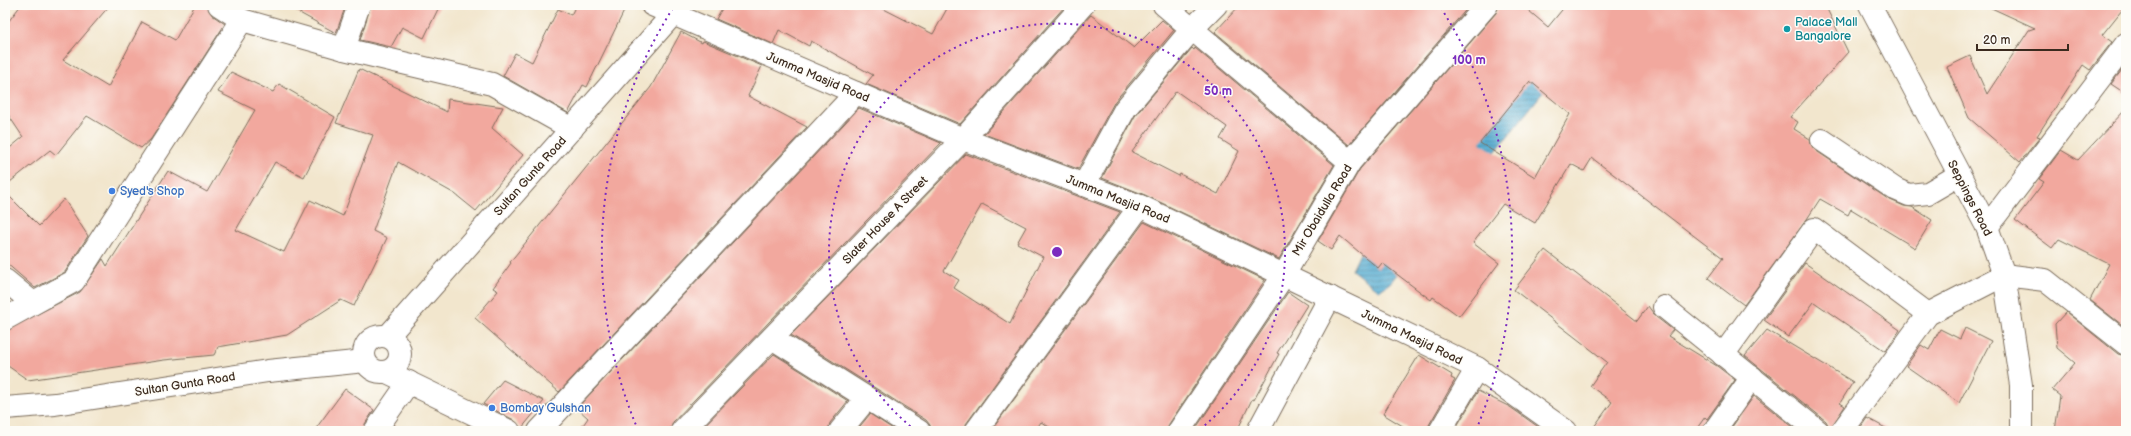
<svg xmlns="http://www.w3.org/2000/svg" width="2131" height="436" viewBox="0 0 2131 436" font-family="'Balsamiq Sans',sans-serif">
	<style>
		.water { fill: url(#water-rules); stroke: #486a77 }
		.building { fill: #f2a89e; fill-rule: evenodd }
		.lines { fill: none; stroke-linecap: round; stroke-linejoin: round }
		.minor-casing { stroke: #7b6c5b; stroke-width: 24 }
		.minor { stroke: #fff; stroke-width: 22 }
		.ring { fill: none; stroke: #7b2cbf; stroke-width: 2; stroke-dasharray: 2 4 }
		.culture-dot { fill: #0f9aa8; stroke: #fdfcf7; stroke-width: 1.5 }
		.shop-dot { fill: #3f7fe0; stroke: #fdfcf7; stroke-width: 1.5 }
		.labels { text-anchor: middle; stroke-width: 3; stroke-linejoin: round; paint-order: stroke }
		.culture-label { font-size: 12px; fill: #0d838f; stroke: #fdfcf7; text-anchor: start }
		.street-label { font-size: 12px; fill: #3b2a1e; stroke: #fdfcf7 }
		.shop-label { font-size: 12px; fill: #366cbe; stroke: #fdfcf7; text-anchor: start }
		.centre { fill: #7b2cbf; stroke: #fdfcf7; stroke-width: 2 }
		.ring-label { font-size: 12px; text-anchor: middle; font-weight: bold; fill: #7b2cbf; stroke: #fdfcf7; stroke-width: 3; stroke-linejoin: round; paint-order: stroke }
	</style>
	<defs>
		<pattern id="water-rules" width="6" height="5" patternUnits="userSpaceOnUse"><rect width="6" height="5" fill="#54abd0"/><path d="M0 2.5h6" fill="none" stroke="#478ba8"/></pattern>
	</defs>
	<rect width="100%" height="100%" fill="#fdfcf7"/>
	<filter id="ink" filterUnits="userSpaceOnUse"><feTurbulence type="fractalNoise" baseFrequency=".025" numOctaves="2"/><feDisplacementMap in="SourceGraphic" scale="8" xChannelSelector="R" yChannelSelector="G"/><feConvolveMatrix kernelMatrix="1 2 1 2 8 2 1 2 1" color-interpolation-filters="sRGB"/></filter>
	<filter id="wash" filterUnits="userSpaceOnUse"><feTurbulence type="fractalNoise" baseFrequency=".012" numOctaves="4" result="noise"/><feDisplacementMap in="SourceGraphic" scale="16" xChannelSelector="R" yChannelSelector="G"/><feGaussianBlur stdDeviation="0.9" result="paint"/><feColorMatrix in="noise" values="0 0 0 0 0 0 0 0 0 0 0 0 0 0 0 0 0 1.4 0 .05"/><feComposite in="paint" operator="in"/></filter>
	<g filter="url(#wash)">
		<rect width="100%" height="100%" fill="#f2e6cd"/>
		<polygon class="water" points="1567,5 1613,5 1390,283 1379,291 1352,270 1364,245"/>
		<g id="blocks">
			<g class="building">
				<polygon points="21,5 110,5 63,60 108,87 142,22 175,40 195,5 207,5 212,15 225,24 151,139 141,148 87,116 56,155 50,150 5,186 5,152 23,137 5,110 5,26"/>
				<polygon points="285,5 346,5 336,33"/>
				<polygon points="371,5 440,5 424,38 402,27 391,47 360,40"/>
				<polygon points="576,5 627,5 587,87 583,85 568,113 503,76 515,53 532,62 558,9 571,15"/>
				<polygon points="724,5 876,5 933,34 949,5 1066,5 960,124 866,84 873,75 811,41 809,46 779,30 773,44 716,19"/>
				<polygon points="1240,5 1470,5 1349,145 1215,32"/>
				<path d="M1499,5H1522L1548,27L1566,5H1825L1848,52L1790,117L1798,122L1794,129L1810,139L1811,145L1815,150L1888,199L1904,206L1912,207L1932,220L1915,248L1851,209L1848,215L1820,199L1807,219L1744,305L1708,278L1723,258L1592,158L1584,171L1571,164L1535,223L1503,204L1473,243L1499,263L1459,316L1433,297L1431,300L1382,263L1378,268L1340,236L1331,250L1318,241L1360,169L1496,13ZM1530,81L1570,114L1535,177L1480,143Z"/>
				<polygon points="1985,5 2126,5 2102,35 2112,42 2090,70 2083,65 2037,136 2040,137 2020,162 1969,118 1947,67 1970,56 1987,94 2029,30 2035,28"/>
				<polygon points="1091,15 1134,48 1162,20 1174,30 1115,101 1078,169 984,134"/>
				<polygon points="681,32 702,43 703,41 762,66 748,96 807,127 559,392 475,318 498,291 493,288 511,263 510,262 651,87"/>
				<path d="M1192,48L1194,50L1195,48L1334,165L1279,259L1145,195L1102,178L1135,116ZM1176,91L1227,127L1220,139L1239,151L1218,194L1180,174L1179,176L1132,152Z"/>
				<polygon points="2126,65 2126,94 2111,84"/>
				<polygon points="359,69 447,112 448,99 503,107 492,128 523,155 476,211 455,194 398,162 373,231 387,238 354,306 341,300 287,335 218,347 214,355 164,360 28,380 5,364 5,331 80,292 103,259 107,266 168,171 207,192 255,110 218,92 231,72 273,92 279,84 335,117 304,177 275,162 236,230 284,252 310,200 343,216 373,135 336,123"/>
				<polygon points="859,108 941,143 673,422 670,431 579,431 588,418 577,408"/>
				<polygon points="2126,109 2126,328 2090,300 2109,264 2059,239 2052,248 2015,220 2044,182 2039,179 2061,150 2078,160"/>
				<path d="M966,154L1120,212L966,424L964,431H931L930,425L926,420L791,335ZM982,204L1026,227L1017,243L1043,257L1010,324L954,288L959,280L944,271Z"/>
				<polygon points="5,192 39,226 64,199 88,236 65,272 35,288 5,262"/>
				<polygon points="1144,222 1265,280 1169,424 1167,431 1056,431 1041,422 1035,431 991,431"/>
				<polygon points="1545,250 1637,321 1648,306 1656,317 1673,330 1668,336 1717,366 1735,380 1707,419 1705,417 1695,431 1591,431 1612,402 1590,386 1607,362 1514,290"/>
				<polygon points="1805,263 1900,330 1885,351 1814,302 1788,337 1764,320"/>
				<polygon points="1288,292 1307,305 1277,353 1279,354 1254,400 1252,399 1237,431 1194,431"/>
				<polygon points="2066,312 2118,354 2126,356 2126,431 2055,431 2060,396 2052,390 2075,363 2057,348 2055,324"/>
				<polygon points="1965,328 1991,341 1959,403 1906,366 1921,345 1929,350 1940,329 1960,339"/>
				<polygon points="1767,330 1853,382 1840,403 1845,406 1830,429 1826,421 1745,356"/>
				<polygon points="774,354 848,401 830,423 828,431 699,431"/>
				<polygon points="1419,355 1452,375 1451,378 1455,380 1429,425 1428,431 1411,431 1383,414"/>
				<polygon points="503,380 544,401 521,429 514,420 483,404"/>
				<polygon points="345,389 374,410 365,424 363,431 314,431"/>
				<polygon points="1478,391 1510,407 1544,431 1454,431"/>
				<polygon points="1754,396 1798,431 1729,431"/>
				<polygon points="870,414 896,431 856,431"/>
				<polygon points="1867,418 1891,431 1858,431"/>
				<polygon points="394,425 403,431 390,431"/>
				<polygon points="467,425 480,431 462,431"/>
			</g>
		</g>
	</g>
	<g filter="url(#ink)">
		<use href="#blocks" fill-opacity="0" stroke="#7b6c5b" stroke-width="1"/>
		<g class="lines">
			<defs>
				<g id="minor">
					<polyline points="219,5 242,20 344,49 492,84 572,129"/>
					<polyline points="652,5 963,139 1140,206 1477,368 1566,431"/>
					<polyline points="1216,5 1192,29 1350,162"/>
					<polyline points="1870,5 1987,227 2004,275 2021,385 2021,431"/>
					<polyline points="344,49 359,5"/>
					<polyline points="1822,140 1895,189 1909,195 1928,193 1959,175"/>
					<polyline points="1084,185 1125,109 1192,29 1164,5"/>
					<polyline points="1987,227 2126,44"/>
					<polyline points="5,280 33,303"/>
					<polyline points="1664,307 1818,431"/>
					<polyline points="5,319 74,281 242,20"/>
					<circle cx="382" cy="354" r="18"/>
					<polyline points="388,336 681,5"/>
					<polyline points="772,338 867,398"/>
					<polyline points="1723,355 1814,229 1928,314"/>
					<polyline points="387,372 509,431"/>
					<polyline points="5,408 55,404 268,371 365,361"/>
					<polyline points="375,431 409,382"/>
					<polyline points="539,431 856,93"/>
					<polyline points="682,431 963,139 1083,5"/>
					<polyline points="840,431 867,398 919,431"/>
					<polyline points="976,431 1140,206"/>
					<polyline points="1179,431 1284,275 1350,162 1487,5"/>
					<polyline points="1258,431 1330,297"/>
					<polyline points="1440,431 1477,368"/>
					<polyline points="1714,431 1752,377"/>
					<polyline points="1842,431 1928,314 2004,275 2045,280 2126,344"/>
				</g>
			</defs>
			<use href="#minor" class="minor-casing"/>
			<use href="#minor" class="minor"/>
		</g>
	</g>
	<g class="ring">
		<path d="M915 430A228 228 0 1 1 1199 430"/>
		<path d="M638 430A455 455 0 0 1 673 8M1441 8A455 455 0 0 1 1476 430"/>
	</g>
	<circle class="culture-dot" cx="1787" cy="29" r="4"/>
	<g class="shop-dot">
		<circle cx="112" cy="191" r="4"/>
		<circle cx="492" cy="408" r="4"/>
	</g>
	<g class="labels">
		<g class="culture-label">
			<text x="1795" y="26">Palace Mall<tspan x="1795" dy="14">Bangalore</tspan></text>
		</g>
		<g class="street-label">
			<text transform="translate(818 77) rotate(23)" y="4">Jumma Masjid Road</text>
			<text transform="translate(530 176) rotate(-48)" y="4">Sultan Gunta Road</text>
			<text transform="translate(1970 198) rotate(63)" y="4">Seppings Road</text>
			<text transform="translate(1118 199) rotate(22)" y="4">Jumma Masjid Road</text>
			<text transform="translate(1322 210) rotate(-59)" y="4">Mir Obaidulla Road</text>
			<text transform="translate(885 220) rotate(-46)" y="4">Slater House A Street</text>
			<text transform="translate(1412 337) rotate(26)" y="4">Jumma Masjid Road</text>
			<text transform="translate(185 384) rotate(-9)" y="4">Sultan Gunta Road</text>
		</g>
		<g class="shop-label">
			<text x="120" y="195">Syed's Shop</text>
			<text x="500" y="412">Bombay Gulshan</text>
		</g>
	</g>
	<circle cx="1057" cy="252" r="6" class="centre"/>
	<g class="ring-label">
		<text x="1469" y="64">100 m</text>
		<text x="1218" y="95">50 m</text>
	</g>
	<rect width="2131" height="436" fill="none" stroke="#fdfcf7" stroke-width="20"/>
	<path d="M1977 44v6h91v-6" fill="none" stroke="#3b2a1e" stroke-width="2"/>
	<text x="1983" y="44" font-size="12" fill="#3b2a1e" stroke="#fdfcf7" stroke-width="3" paint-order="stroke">20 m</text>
</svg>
